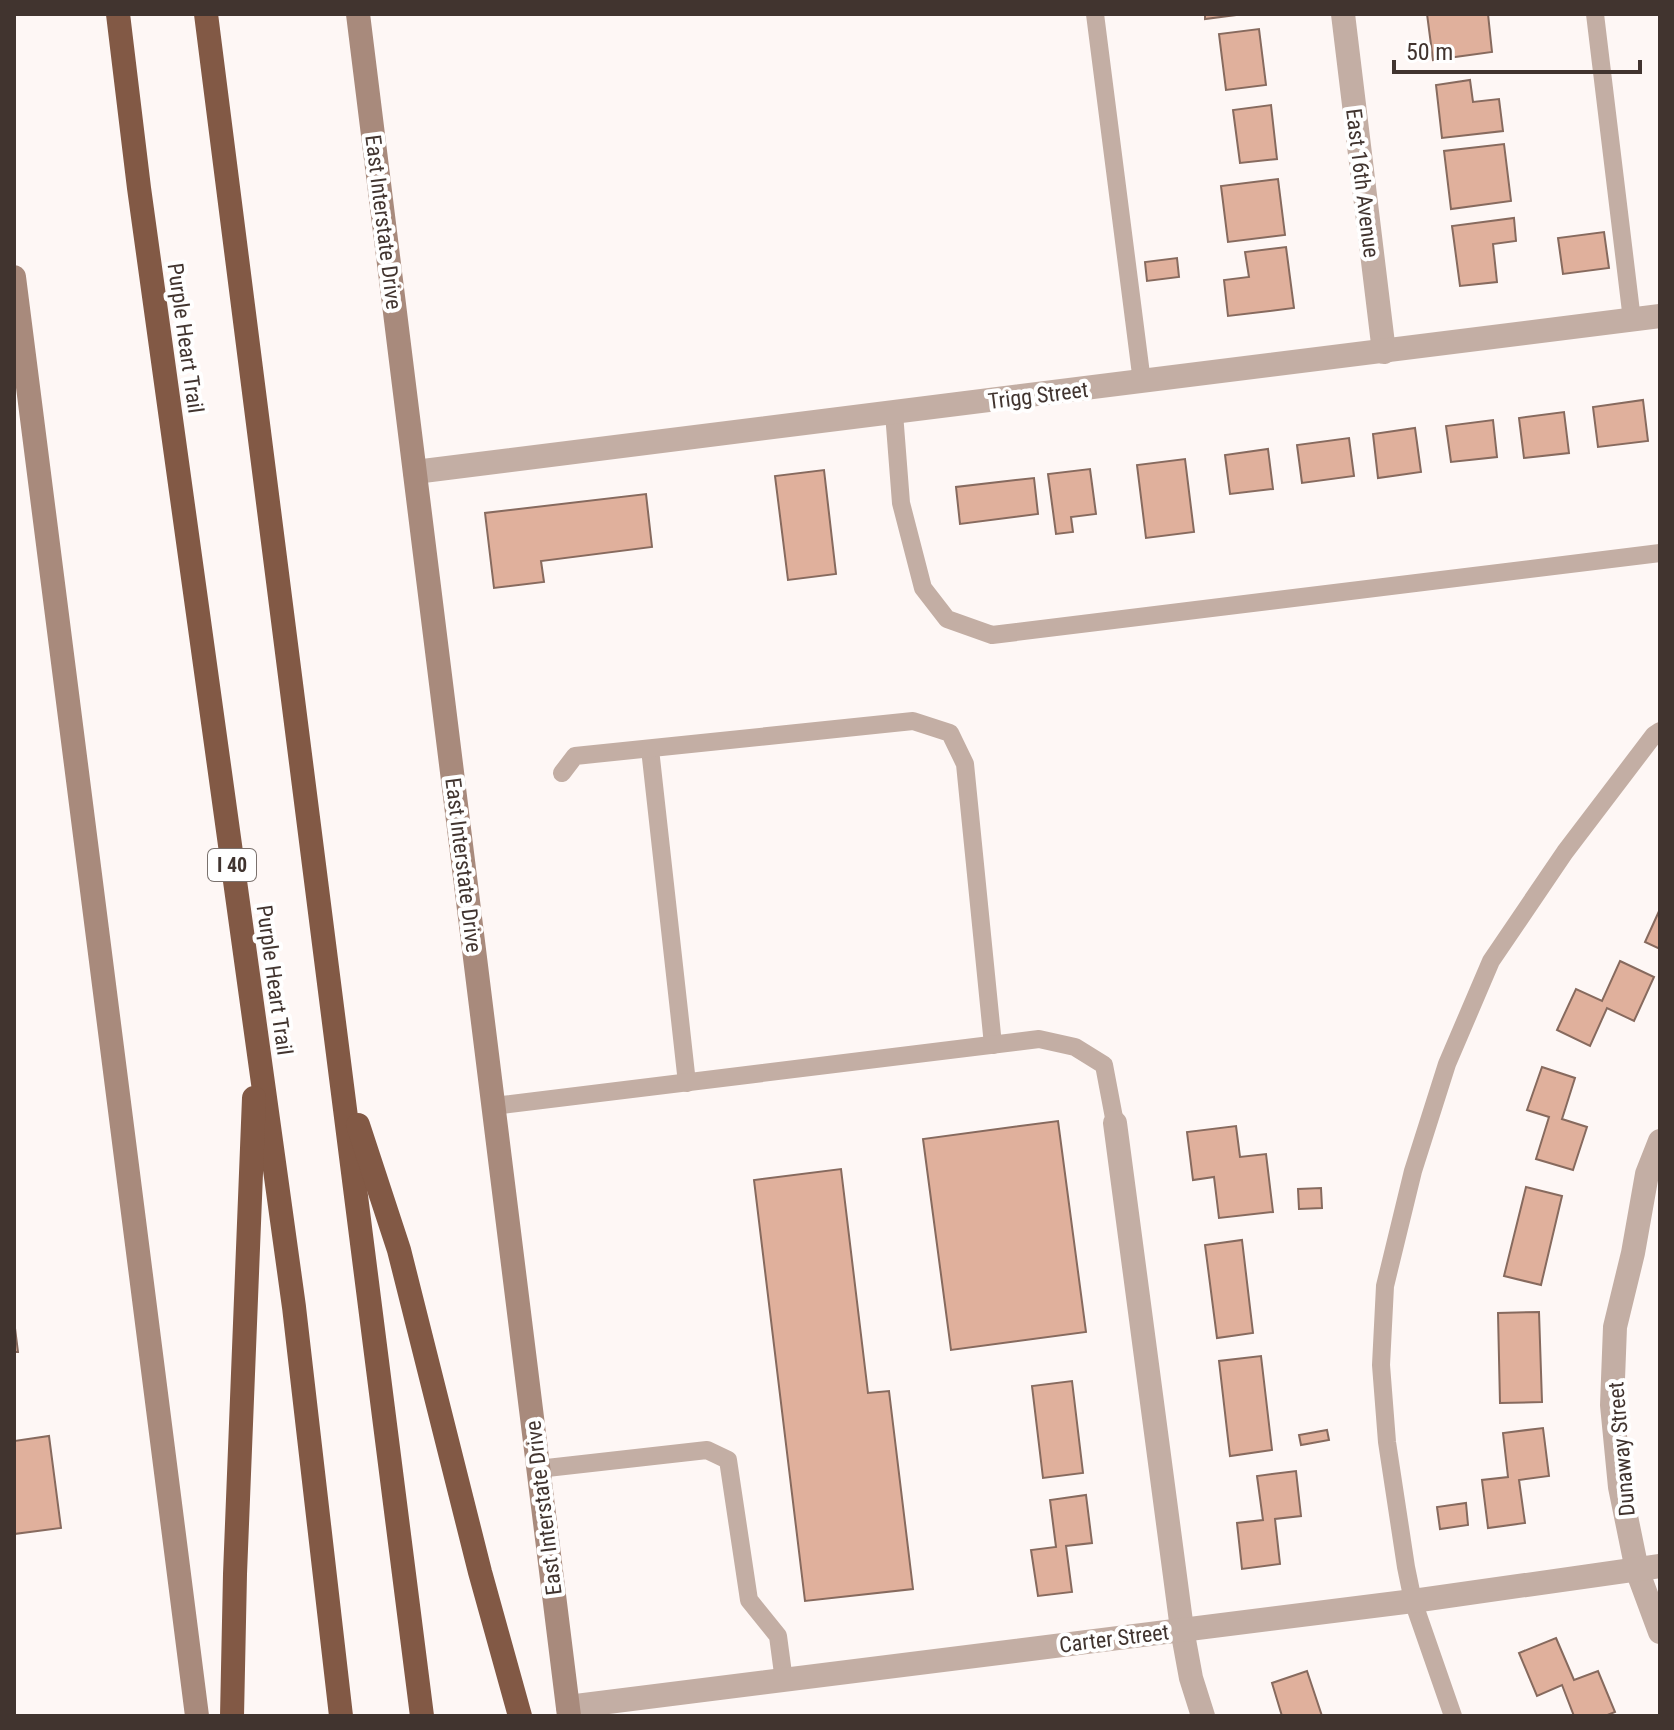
<svg xmlns="http://www.w3.org/2000/svg" width="1674" height="1730" viewBox="0 0 1674 1730" font-family="'Roboto Condensed',sans-serif">
	<style>
		.building { fill: #e0b09c; stroke: #876a5e; stroke-width: 2 }
		.lines { fill: none; stroke-linecap: round; stroke-linejoin: round }
		.lane { stroke: #c3aea4; stroke-width: 18 }
		.street { stroke: #c3aea4; stroke-width: 24 }
		.secondary { stroke: #a88a7c; stroke-width: 24 }
		.highway { stroke: #825945; stroke-width: 24 }
		.labels { text-anchor: middle; stroke-width: 8; stroke-linejoin: round; paint-order: stroke }
		.shield { fill: #fff; stroke: #7a716d; stroke-width: 2 }
		.shield-label { font-size: 20px; font-weight: bold; fill: #41342f }
		.street-label { font-size: 22px; fill: #41342f; stroke: #fff }
	</style>
	<rect width="100%" height="100%" fill="#fef7f5"/>
	<g class="building">
		<polygon points="1205,14 1244,14 1205,19"/>
		<polygon points="1427,14 1488,14 1492,52 1433,60"/>
		<polygon points="1259,29 1266,85 1226,90 1219,34"/>
		<polygon points="1470,80 1473,102 1499,99 1503,131 1442,138 1436,85"/>
		<polygon points="1271,105 1277,159 1240,163 1233,110"/>
		<polygon points="1504,144 1511,201 1451,209 1444,151"/>
		<polygon points="1278,179 1285,235 1228,242 1221,186"/>
		<polygon points="1514,218 1516,241 1493,244 1497,282 1460,286 1452,226"/>
		<polygon points="1604,232 1609,268 1563,274 1558,238"/>
		<polygon points="1286,247 1294,308 1228,316 1224,280 1249,277 1245,252"/>
		<polygon points="1177,258 1179,277 1147,281 1145,262"/>
		<polygon points="1643,400 1648,441 1598,447 1593,407"/>
		<polygon points="1564,412 1569,453 1524,458 1519,418"/>
		<polygon points="1493,420 1497,457 1451,462 1446,426"/>
		<polygon points="1415,428 1421,472 1378,478 1373,434"/>
		<polygon points="1349,438 1354,476 1302,483 1297,445"/>
		<polygon points="1268,449 1273,489 1230,494 1225,455"/>
		<polygon points="1185,459 1194,532 1146,538 1137,465"/>
		<polygon points="1090,469 1096,514 1071,517 1073,532 1056,534 1048,474"/>
		<polygon points="824,470 836,574 788,580 775,476"/>
		<polygon points="1034,478 1038,514 960,524 956,487"/>
		<polygon points="646,494 652,547 541,561 544,582 494,588 485,513"/>
		<polygon points="1660,909 1660,949 1645,942"/>
		<polygon points="1620,961 1654,977 1634,1021 1607,1008 1590,1046 1557,1030 1576,989 1602,1001"/>
		<polygon points="1542,1067 1575,1078 1562,1119 1587,1127 1573,1170 1536,1159 1549,1117 1527,1110"/>
		<polygon points="1058,1121 1086,1332 951,1350 923,1139"/>
		<polygon points="1236,1126 1240,1157 1266,1154 1273,1212 1219,1218 1214,1177 1193,1180 1187,1132"/>
		<polygon points="841,1169 868,1393 889,1391 913,1589 805,1601 754,1180"/>
		<polygon points="1526,1187 1562,1196 1541,1285 1504,1276"/>
		<polygon points="1321,1188 1322,1208 1299,1209 1298,1189"/>
		<polygon points="1242,1240 1253,1333 1217,1338 1205,1245"/>
		<polygon points="1539,1312 1542,1402 1500,1403 1498,1313"/>
		<polygon points="14,1320 18,1352 14,1352"/>
		<polygon points="1261,1356 1272,1450 1230,1456 1219,1361"/>
		<polygon points="1072,1381 1083,1473 1043,1478 1032,1386"/>
		<polygon points="1543,1428 1549,1476 1519,1480 1525,1523 1488,1528 1482,1480 1508,1477 1503,1433"/>
		<polygon points="1327,1430 1329,1440 1301,1445 1299,1435"/>
		<polygon points="49,1436 61,1528 14,1534 14,1441"/>
		<polygon points="1296,1471 1301,1516 1275,1519 1280,1564 1242,1569 1237,1523 1263,1520 1257,1476"/>
		<polygon points="1086,1495 1092,1543 1066,1546 1072,1592 1038,1596 1031,1550 1056,1547 1050,1500"/>
		<polygon points="1466,1503 1468,1525 1440,1529 1437,1507"/>
		<polygon points="1556,1638 1574,1680 1598,1671 1615,1712 1605,1716 1574,1716 1562,1685 1537,1696 1519,1653"/>
		<polygon points="1307,1671 1322,1716 1282,1716 1272,1683"/>
	</g>
	<g class="lines">
		<g class="lane">
			<polyline points="1095,14 1142,382"/>
			<polyline points="1595,14 1632,320"/>
			<polyline points="894,413 901,503 923,588 947,619 992,635 1660,553"/>
			<polyline points="650,749 687,1083"/>
			<polyline points="562,773 575,756 913,721 950,733 965,764 993,1045"/>
			<polyline points="494,1106 1039,1039 1075,1047 1104,1065 1115,1123"/>
			<polyline points="538,1469 707,1450 728,1460 749,1600 778,1636 784,1681"/>
			<polyline points="1453,1716 1413,1601 1406,1567 1387,1442 1381,1365 1385,1286 1413,1171 1447,1064 1491,961 1565,852 1654,735 1660,731"/>
		</g>
		<g class="street">
			<polyline points="1343,14 1384,352"/>
			<polyline points="415,472 1660,316"/>
			<polyline points="1115,1123 1182,1629 1191,1678 1203,1716"/>
			<polyline points="1660,1141 1647,1174 1633,1253 1615,1327 1612,1405 1620,1487 1637,1570 1660,1632"/>
			<polyline points="568,1707 1413,1601 1660,1566"/>
		</g>
		<g class="secondary">
			<polyline points="358,14 569,1716"/>
			<polyline points="14,277 197,1716"/>
		</g>
		<g class="highway">
			<polyline points="118,14 139,188 294,1307 341,1716"/>
			<polyline points="206,14 422,1716"/>
			<polyline points="358,1125 399,1250 480,1572 520,1716"/>
			<polyline points="232,1716 235,1574 254,1098"/>
		</g>
	</g>
	<g class="labels">
		<rect class="shield" x="208" y="849" width="48" height="32" rx="6"/>
		<g class="shield-label">
			<text x="232" y="872">I 40</text>
		</g>
		<g class="street-label">
			<text transform="translate(1363 183) rotate(83)" y="8">East 16th Avenue</text>
			<text transform="translate(384 222) rotate(83)" y="8">East Interstate Drive</text>
			<text transform="translate(186 338) rotate(82)" y="8">Purple Heart Trail</text>
			<text transform="translate(1038 395) rotate(-7)" y="8">Trigg Street</text>
			<text transform="translate(464 865) rotate(83)" y="8">East Interstate Drive</text>
			<text transform="translate(275 980) rotate(82)" y="8">Purple Heart Trail</text>
			<text transform="translate(1621 1449) rotate(-95)" y="8">Dunaway Street</text>
			<text transform="translate(543 1508) rotate(-97)" y="8">East Interstate Drive</text>
			<text transform="translate(1114 1638) rotate(-7)" y="8">Carter Street</text>
		</g>
	</g>
	<rect width="1674" height="1730" fill="none" stroke="#41342f" stroke-width="32"/>
	<path d="M1394 60v12h246v-12" fill="none" stroke="#41342f" stroke-width="4"/>
	<text x="1406" y="60" font-size="24" fill="#41342f" stroke="#ffffff" stroke-width="6" paint-order="stroke">50 m</text>
</svg>
